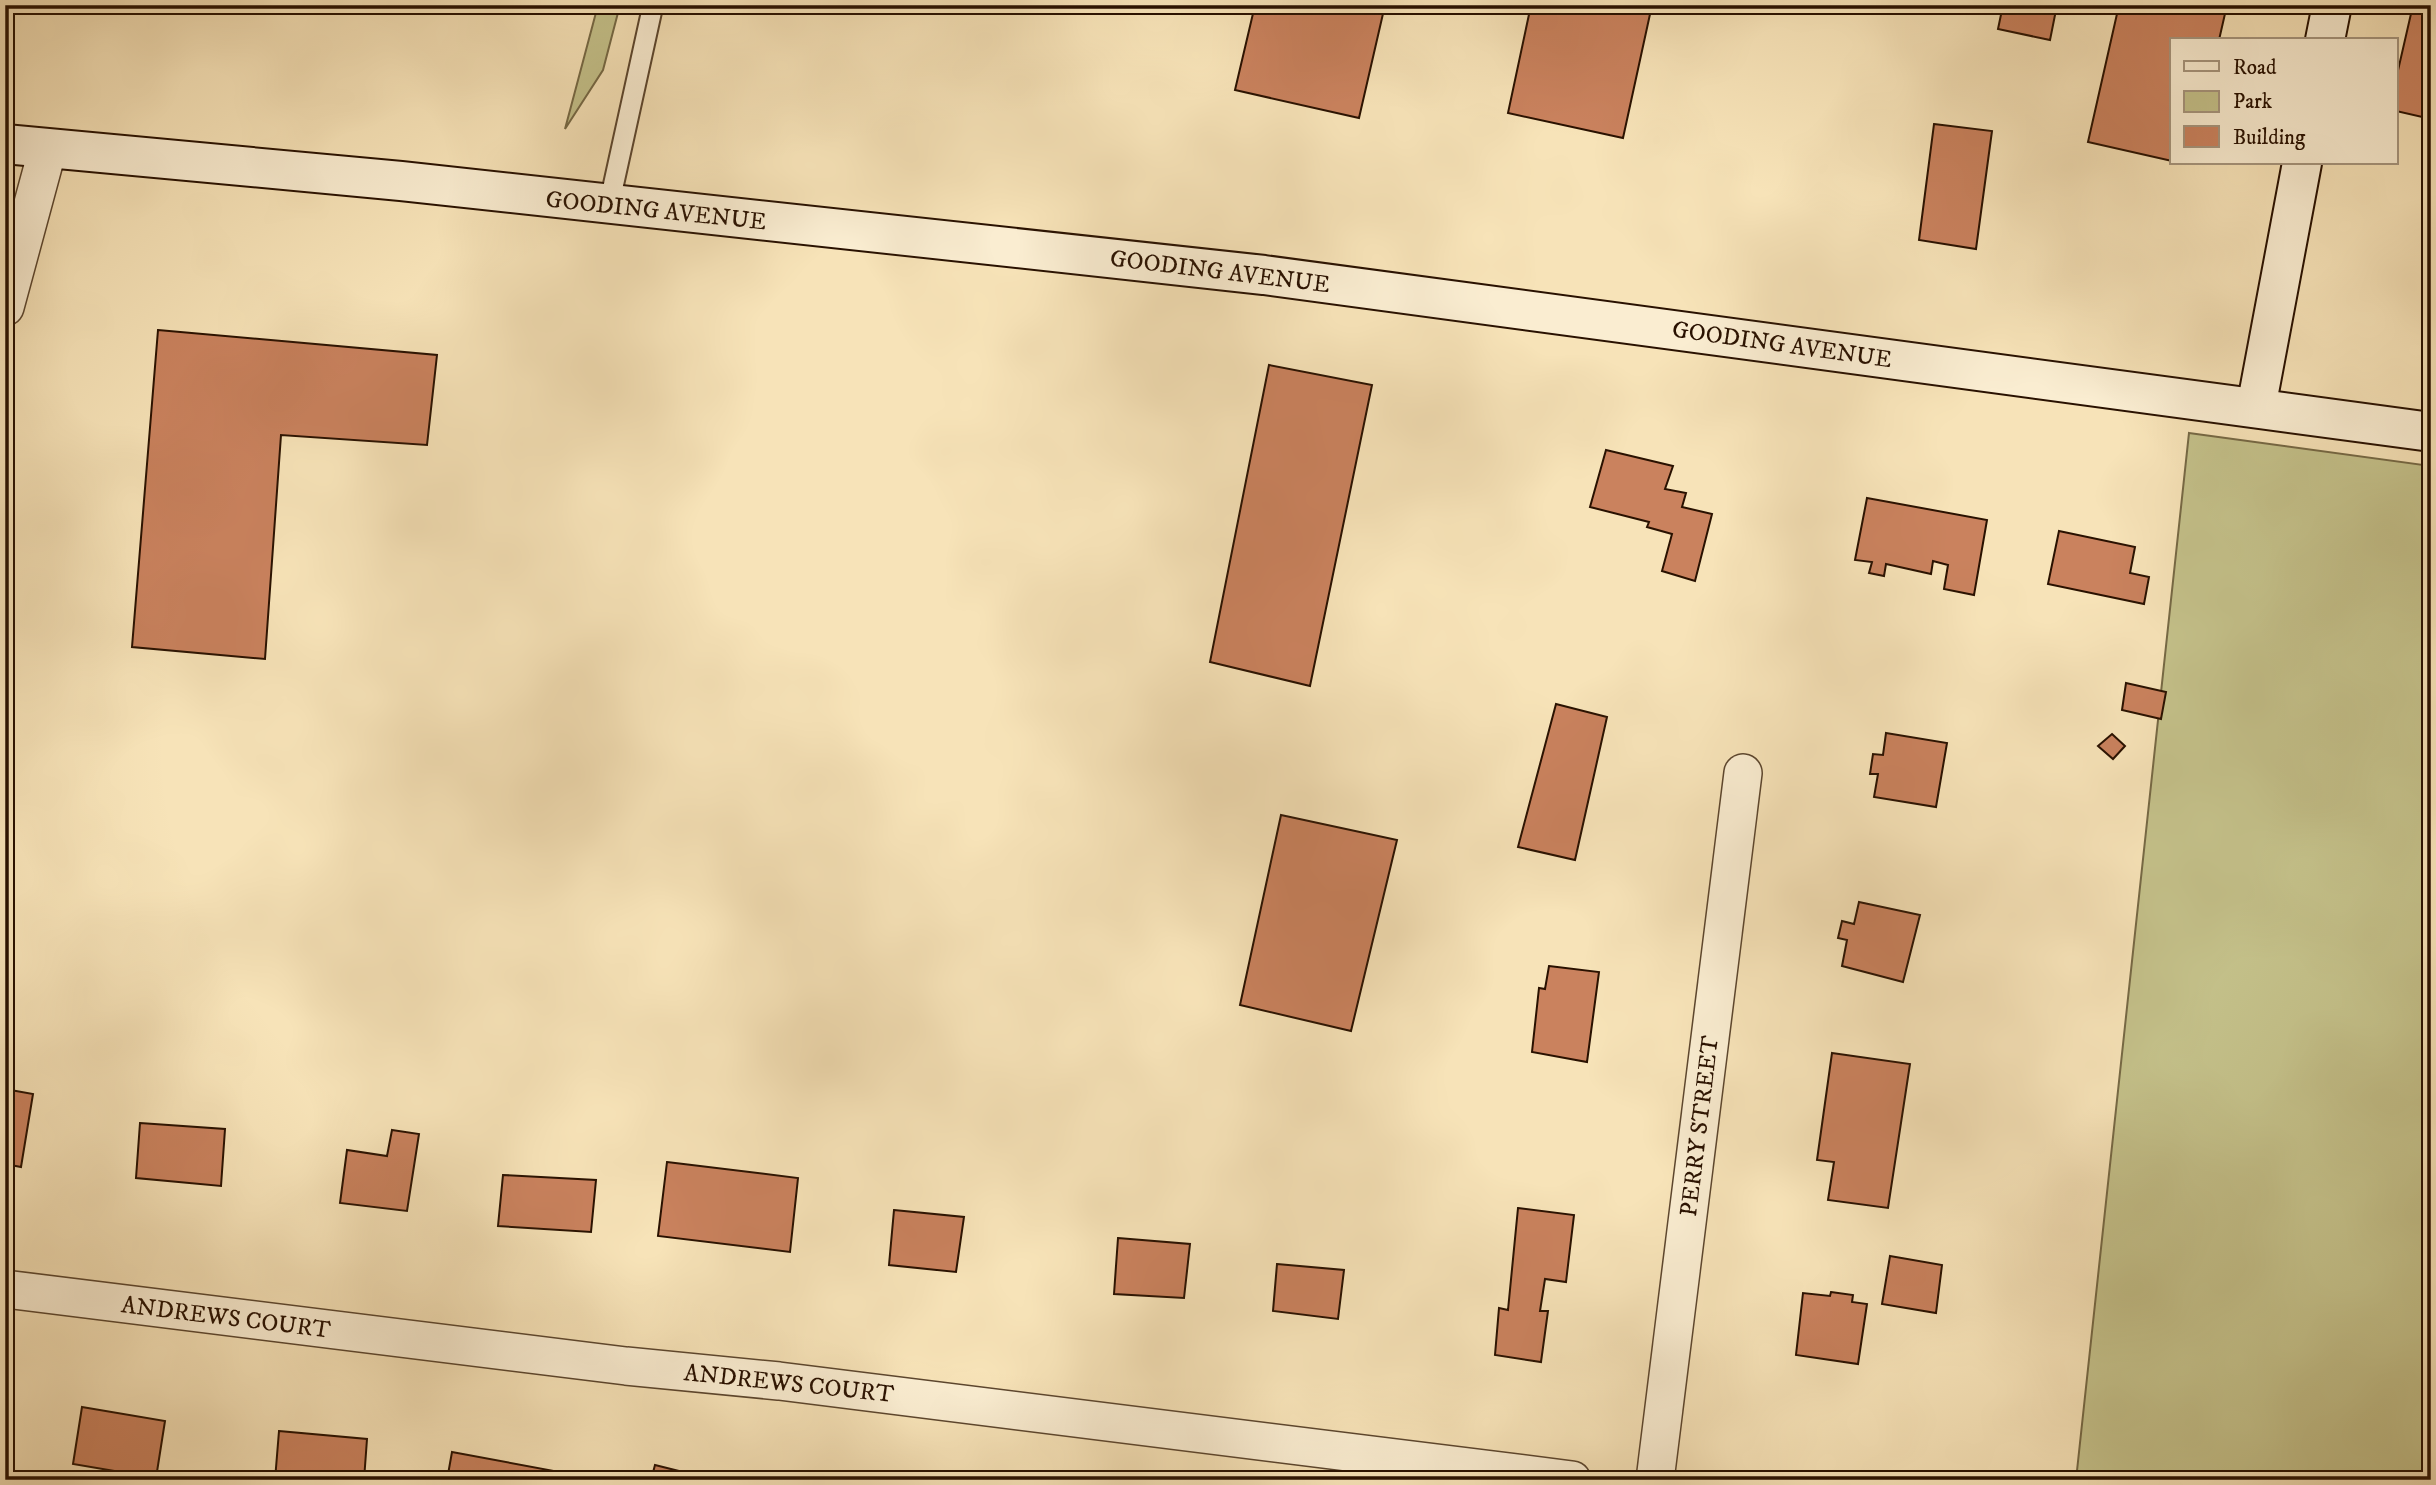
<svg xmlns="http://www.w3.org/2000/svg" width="2436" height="1485" viewBox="0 0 2436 1485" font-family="'IM FELL DW Pica',serif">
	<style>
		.green { fill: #c4c18a; stroke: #766945; stroke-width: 2 }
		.building { fill: #ca825e; stroke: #291100; stroke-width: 2 }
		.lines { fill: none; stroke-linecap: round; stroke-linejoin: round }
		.lane-casing { stroke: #5c462e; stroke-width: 23 }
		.street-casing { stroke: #5c462e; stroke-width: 40 }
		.secondary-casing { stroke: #291100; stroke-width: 42 }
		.lane { stroke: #faedd1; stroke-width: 19 }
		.street { stroke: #faedd1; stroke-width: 37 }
		.secondary { stroke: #faedd1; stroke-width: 38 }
		.labels { text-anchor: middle; stroke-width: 5; stroke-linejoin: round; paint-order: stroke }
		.street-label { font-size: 24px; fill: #291100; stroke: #faedd1 }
	</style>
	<rect width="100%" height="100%" fill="#f7e3b8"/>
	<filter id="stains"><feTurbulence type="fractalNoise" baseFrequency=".00286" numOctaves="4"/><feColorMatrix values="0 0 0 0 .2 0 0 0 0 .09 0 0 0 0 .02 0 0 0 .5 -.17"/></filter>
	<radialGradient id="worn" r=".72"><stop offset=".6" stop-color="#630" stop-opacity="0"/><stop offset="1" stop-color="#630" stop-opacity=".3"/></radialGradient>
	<g class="green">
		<polygon points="598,5 620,5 603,70 565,129"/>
		<polygon points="2189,433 2431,466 2431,1480 2076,1480"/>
	</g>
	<g class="building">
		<polygon points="1255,5 1385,5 1359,118 1235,90"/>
		<polygon points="1531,5 1652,5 1623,138 1508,113"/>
		<polygon points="2003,5 2057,5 2050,40 1998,29"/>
		<polygon points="2119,5 2227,5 2219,40 2172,40 2172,161 2088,142"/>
		<polygon points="2413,5 2431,5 2431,119 2396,111 2396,79"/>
		<polygon points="1934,124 1992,131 1976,249 1919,240"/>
		<polygon points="158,330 437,355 427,445 281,435 265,659 132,647"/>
		<polygon points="1269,365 1372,385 1310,686 1210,662"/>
		<polygon points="1606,450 1673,466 1665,489 1686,493 1682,507 1712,514 1695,581 1662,571 1672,534 1647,527 1649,522 1590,507"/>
		<polygon points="1867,498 1987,520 1974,595 1944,589 1948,565 1933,561 1931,574 1886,564 1884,576 1869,573 1872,562 1855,560"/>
		<polygon points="2059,531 2135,547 2130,573 2149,577 2144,604 2048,584"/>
		<polygon points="2126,683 2166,692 2161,719 2122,710"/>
		<polygon points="1556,704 1607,717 1575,860 1518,847"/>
		<polygon points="1886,733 1947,743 1936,807 1874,797 1878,774 1870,774 1873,754 1883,755"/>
		<polygon points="2112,734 2125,746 2113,759 2098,746"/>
		<polygon points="1281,815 1397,840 1351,1031 1240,1005"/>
		<polygon points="1859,902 1920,915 1903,982 1842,966 1847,940 1838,938 1842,921 1854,924"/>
		<polygon points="1549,966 1599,972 1587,1062 1532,1052 1539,988 1545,989"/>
		<polygon points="1832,1053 1910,1064 1888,1208 1828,1200 1834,1162 1817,1160"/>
		<polygon points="5,1089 33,1094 21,1167 5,1164"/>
		<polygon points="140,1123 225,1129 221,1186 136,1178"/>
		<polygon points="392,1130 419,1134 407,1211 340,1203 347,1150 387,1156"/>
		<polygon points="667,1162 798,1178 790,1252 658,1236"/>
		<polygon points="503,1175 596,1180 591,1232 498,1226"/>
		<polygon points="1518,1208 1574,1215 1566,1282 1545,1279 1540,1311 1548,1311 1541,1362 1495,1355 1499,1308 1508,1310"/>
		<polygon points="894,1210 964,1217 956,1272 889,1265"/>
		<polygon points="1118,1238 1190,1244 1184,1298 1114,1294"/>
		<polygon points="1890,1256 1942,1265 1936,1313 1882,1304"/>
		<polygon points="1277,1264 1344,1270 1338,1319 1273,1311"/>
		<polygon points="1831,1292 1853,1295 1852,1302 1867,1304 1858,1364 1796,1355 1803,1293 1830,1296"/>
		<polygon points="82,1407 165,1421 156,1478 73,1464"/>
		<polygon points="279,1431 367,1439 364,1480 275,1480"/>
		<polygon points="452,1452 597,1479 597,1480 447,1480"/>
		<polygon points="655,1465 715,1480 651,1480"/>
	</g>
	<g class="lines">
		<defs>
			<polyline id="lane" points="609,205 653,5"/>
			<g id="street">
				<polyline points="5,307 48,148"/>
				<polyline points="5,1289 626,1366 779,1381 1572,1480"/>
				<polyline points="1655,1480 1743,773"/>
			</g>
			<g id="secondary">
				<polyline points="2325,40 2332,5"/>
				<polyline points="5,144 401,181 1264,275 2431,432"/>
				<polyline points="2256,408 2302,163"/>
			</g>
		</defs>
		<use href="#lane" class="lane-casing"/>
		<use href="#street" class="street-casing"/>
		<use href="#secondary" class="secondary-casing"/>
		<use href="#lane" class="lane"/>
		<use href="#street" class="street"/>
		<use href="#secondary" class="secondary"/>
	</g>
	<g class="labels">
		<g class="street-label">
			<text transform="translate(656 210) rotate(6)" y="8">GOODING AVENUE</text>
			<text transform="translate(1220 271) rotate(7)" y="8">GOODING AVENUE</text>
			<text transform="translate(1782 344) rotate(8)" y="8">GOODING AVENUE</text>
			<text transform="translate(1699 1126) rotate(-83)" y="8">PERRY STREET</text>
			<text transform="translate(226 1317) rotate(7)" y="8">ANDREWS COURT</text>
			<text transform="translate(789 1383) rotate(6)" y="8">ANDREWS COURT</text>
		</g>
	</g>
	<rect width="2436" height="1485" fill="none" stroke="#f7e3b8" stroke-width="28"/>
	<rect x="7" y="7" width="2422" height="1471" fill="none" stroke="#291100" stroke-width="3.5"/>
	<rect x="14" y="14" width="2408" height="1457" fill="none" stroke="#291100" stroke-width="2"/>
	<rect x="2170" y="38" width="228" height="126" fill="#faedd1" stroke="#a6957d" stroke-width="2"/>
	<rect x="2184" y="61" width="35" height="10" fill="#faedd1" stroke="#a6957d" stroke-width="2"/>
	<text x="2233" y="74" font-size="21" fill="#291100">Road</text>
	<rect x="2184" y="91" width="35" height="21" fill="#c4c18a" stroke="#a6957d" stroke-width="2"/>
	<text x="2233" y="108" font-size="21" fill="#291100">Park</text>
	<rect x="2184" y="126" width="35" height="21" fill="#ca825e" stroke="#a6957d" stroke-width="2"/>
	<text x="2233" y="144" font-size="21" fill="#291100">Building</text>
	<rect width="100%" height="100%" filter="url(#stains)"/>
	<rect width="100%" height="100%" fill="url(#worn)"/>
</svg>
